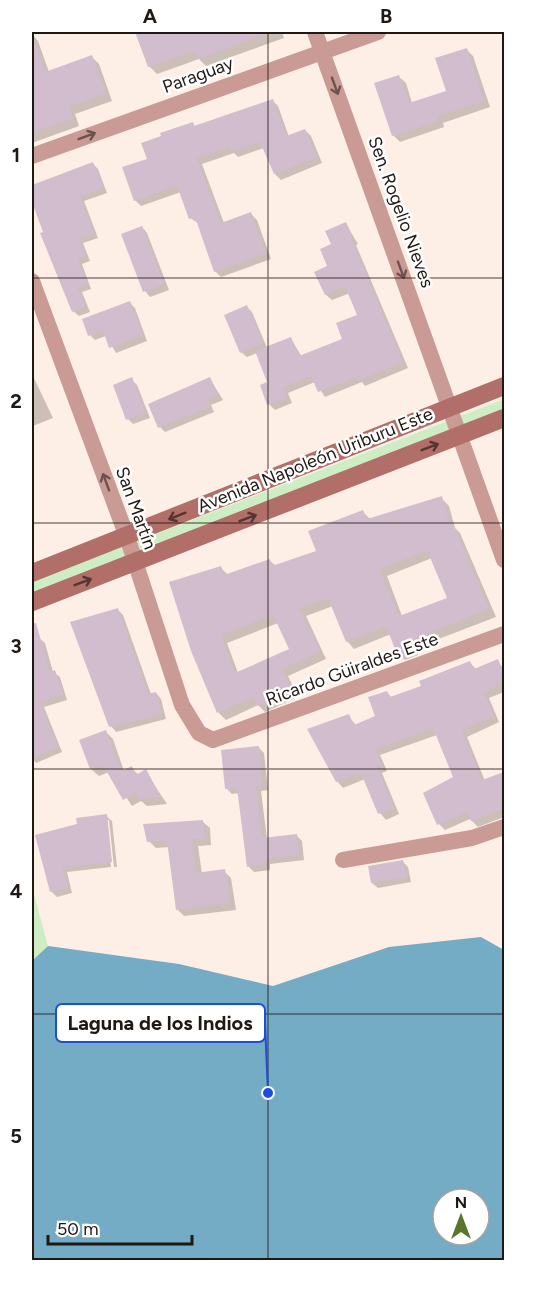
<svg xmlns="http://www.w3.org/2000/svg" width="536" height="1292" viewBox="0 0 536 1292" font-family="Figtree,sans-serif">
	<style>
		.green { fill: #cfedc4 }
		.water { fill: #74abc5; fill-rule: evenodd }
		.shadow { fill: #0003; fill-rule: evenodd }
		.building { fill: #d2bdcf; fill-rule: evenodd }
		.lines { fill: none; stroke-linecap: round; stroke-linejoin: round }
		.street { stroke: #ca9a95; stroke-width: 16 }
		.secondary { stroke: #b26e68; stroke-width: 18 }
		.oneway { stroke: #6c524e }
		.oneway2 { stroke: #533631 }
		.grid { fill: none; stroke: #201813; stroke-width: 1.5; stroke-opacity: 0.55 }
		.labels { text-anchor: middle; stroke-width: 5; stroke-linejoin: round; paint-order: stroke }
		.street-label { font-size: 18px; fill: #201813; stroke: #fff }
		.leader { fill: none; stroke: #1d4ed8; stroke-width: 2 }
		.callout-dot { fill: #1d4ed8; stroke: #fff; stroke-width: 2 }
		.callout { fill: #fff; stroke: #1d4ed8; stroke-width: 2 }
		.callout-label { font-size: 20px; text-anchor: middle; font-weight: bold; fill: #201813 }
		.neatline { fill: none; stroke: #201813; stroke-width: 2 }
		.grid-label { font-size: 20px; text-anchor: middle; font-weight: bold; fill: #201813 }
	</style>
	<rect width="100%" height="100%" fill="#feefe6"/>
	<g class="green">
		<polygon points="504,399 504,411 32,592 32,582"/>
		<polygon points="32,887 48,946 32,961"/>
	</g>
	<path class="water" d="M481,937L504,950V1260H32V961L48,946L179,964L273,986L389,947ZM443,1199H479V1235H443Z"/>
	<g class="shadow">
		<polygon points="137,32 282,32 284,38 206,66 199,59 157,74 149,66"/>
		<polygon points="32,34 38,41 49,72 92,57 99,64 112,101 75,114 79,126 32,143"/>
		<polygon points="467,50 473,56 490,107 443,123 444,127 400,142 393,135 399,77 406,83 412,103 447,92"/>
		<polygon points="272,100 278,106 289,137 305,130 311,136 322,163 281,180 275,174 264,148 238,157 234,153 202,164 224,223 251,214 257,220 271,259 221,277 215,271 198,223 190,218 181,192 141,206 135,200 149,160 193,124 196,127"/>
		<polygon points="92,163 98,169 107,193 84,201 98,238 83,243 90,261 82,264 91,289 82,292 90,312 79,316 73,311 32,198 32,186"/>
		<polygon points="346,224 358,244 356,245 408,368 365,386 362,382 325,397 315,382 288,393 292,403 275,410 269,404 269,383 257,353 247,357 241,352 247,307 252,312 267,348 291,339 302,357 344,340 359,316 350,293 332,300 326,295 333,245"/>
		<polygon points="142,227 147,233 169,290 150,297 145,291"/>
		<polygon points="130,303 135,308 147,341 116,353 106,336 95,340 90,335"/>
		<polygon points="32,374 53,418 33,426 32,425"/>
		<polygon points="131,379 137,385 150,418 133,424 128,419"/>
		<polygon points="210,379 223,400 211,405 214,412 165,432 160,427"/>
		<path d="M441,498L449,506L455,528L460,533L496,617L415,648L418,655L405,660L398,653L391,634L354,649L347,641L333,606L306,616L326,659L288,676L298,697L265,712L258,705L226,720L219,713L192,650L220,567L228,575L269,560L276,566L318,552L363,512L370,519ZM432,558L449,599L402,616L387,576ZM278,623L291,650L238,673L227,643Z"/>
		<polygon points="118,610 123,615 151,694 156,693 161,699 166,719 116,732 111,726"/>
		<polygon points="39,638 45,643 53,672 60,677 67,700 44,707 62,752 36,763 32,758 32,640"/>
		<polygon points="497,661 504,669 504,692 489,698 499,722 467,737 485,781 504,773 504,817 478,827 470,819 445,830 439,824 455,778 437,735 380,755 387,771 382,773 399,814 386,820 380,813 365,779 343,788 337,781 348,716 356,725 377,716 387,692 392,698 423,687 470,663 477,670"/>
		<polygon points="105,731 113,739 124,771 131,768 139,775 145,771 167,804 147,806 141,801 132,806 109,772 99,776 91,769 81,740"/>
		<polygon points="258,747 264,753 268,790 261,791 267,839 296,835 302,841 304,860 270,864 270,870 254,872 248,866 240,793 232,794 227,789"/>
		<polygon points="106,816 112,821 117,867 114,867 109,820 106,820 111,867 67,872 72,893 57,897 51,891 37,836"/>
		<polygon points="203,822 210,828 211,845 198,846 202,874 224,871 231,878 236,910 184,916 177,909 170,847 156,848 149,841"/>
		<polygon points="403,862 408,867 411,882 378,888 372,883"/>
	</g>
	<g class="building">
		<polygon points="135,32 269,32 269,33 197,59 194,51 148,67"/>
		<polygon points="32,39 34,39 45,72 92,55 106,93 69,107 73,118 32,133"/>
		<polygon points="467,48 484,101 437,116 439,121 392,136 374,83 399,75 409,103 446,91 435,58"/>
		<polygon points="273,99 286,136 305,129 317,157 274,174 260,142 231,152 229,147 197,158 221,223 251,212 266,253 214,272 195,217 189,219 177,186 134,201 122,167 147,159 141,143 161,136 160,133 193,122 194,126"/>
		<polygon points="93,162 103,188 80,196 94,233 79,238 86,256 78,259 87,284 77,287 86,306 72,312 40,233 43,232 32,202 32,185"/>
		<polygon points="346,222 353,238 351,239 403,362 358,381 357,377 318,392 311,376 283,387 287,398 267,405 260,385 267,382 255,351 291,337 299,356 342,339 336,323 357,315 345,286 325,295 314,272 327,266 320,249 331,244 325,231"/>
		<polygon points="142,226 164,284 143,292 121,234"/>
		<polygon points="130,301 143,335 109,348 103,330 88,336 82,319"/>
		<polygon points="247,305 263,343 240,353 224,315"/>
		<polygon points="132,377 146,413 126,420 113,385"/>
		<polygon points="210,377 218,394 207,400 210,407 158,428 148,404"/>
		<path d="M442,496L450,525L453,524L489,609L408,641L411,648L397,654L386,626L346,642L328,598L299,608L320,651L282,669L292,690L257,706L253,697L217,713L191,651L169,582L221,566L224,575L270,559L272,566L316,551L308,531L363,510L367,519ZM427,550L447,598L399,616L380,569ZM273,615L289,649L235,673L221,635Z"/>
		<polygon points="118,608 148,694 156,692 162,714 109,727 70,622"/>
		<polygon points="36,623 50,672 55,670 63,695 40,702 58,747 32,758 32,683 39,699 32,676 32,624"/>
		<polygon points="498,659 504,675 504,683 484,692 494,716 462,730 482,780 504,772 504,808 471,821 467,812 437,825 423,793 453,777 433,728 375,749 382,765 377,767 394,808 378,814 361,773 336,782 307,729 349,714 354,725 375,716 368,697 387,691 390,697 421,686 419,681 470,661 474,669"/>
		<polygon points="106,730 121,771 132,766 136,775 146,769 161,797 138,799 136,792 123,800 103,765 90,769 79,740"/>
		<polygon points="259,746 263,785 256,786 262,838 297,834 299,855 265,859 266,865 247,867 237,788 225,789 221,750"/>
		<polygon points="107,814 112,862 62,867 68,888 50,892 35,835 77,824 76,818"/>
		<polygon points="203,820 205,839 192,839 196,873 225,869 230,903 176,910 167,841 147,842 143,824"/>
		<polygon points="403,860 407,877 371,883 368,866"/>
	</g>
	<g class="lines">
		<g class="street">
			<polyline points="315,32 504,560"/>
			<polyline points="32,156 378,32"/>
			<polyline points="32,281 127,537 182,705 199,733 213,740 504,634"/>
			<polyline points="343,860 472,838 504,827"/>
		</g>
		<g class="secondary">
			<polyline points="32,573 504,386"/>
			<polyline points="32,602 504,418"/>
		</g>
	</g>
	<defs><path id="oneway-shaft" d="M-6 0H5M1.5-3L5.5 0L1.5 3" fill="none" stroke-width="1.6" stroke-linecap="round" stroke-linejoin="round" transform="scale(1.5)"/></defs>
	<g class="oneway">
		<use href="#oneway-shaft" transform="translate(335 86) rotate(70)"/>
		<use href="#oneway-shaft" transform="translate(87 136) rotate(-20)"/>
		<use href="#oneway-shaft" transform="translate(401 270) rotate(70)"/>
		<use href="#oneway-shaft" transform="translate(106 482) rotate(-110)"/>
	</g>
	<g class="oneway2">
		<use href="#oneway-shaft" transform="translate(430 447) rotate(-21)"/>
		<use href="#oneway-shaft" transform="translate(177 516) rotate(158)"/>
		<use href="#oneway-shaft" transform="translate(248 518) rotate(-21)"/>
		<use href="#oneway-shaft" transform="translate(83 582) rotate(-21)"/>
	</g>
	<path class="grid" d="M268,32V1260M32,278H504M32,523H504M32,769H504M32,1014H504"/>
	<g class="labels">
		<g class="street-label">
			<text transform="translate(198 75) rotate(-20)" y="6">Paraguay</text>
			<text transform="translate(401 212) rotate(70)" y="6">Sen. Rogelio Nieves</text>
			<text transform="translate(315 460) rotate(-22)" y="6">Avenida Napoleón Uriburu Este</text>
			<text transform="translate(136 508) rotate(70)" y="6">San Martín</text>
			<text transform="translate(352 669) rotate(-20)" y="6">Ricardo Güiraldes Este</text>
		</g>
	</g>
	<path class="leader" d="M268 1093L265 1023"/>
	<circle class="callout-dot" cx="268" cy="1093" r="6"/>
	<rect class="callout" x="56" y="1004" width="209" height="38" rx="6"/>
	<g class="callout-label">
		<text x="160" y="1030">Laguna de los Indios</text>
	</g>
	<rect width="536" height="1292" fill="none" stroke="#ffffff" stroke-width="66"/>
	<g transform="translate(461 1217)"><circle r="28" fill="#ffffff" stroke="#a6a3a1" stroke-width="1.5"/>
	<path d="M0-4.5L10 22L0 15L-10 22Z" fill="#59762c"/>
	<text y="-9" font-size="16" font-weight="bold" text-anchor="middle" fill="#201813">N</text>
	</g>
	<path d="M48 1235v9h144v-9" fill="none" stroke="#201813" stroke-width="3"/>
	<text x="57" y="1235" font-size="18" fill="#201813" stroke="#ffffff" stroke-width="4.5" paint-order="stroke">50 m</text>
	<rect x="33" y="33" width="470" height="1226" class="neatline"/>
	<g class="grid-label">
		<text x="150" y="23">A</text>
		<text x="386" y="23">B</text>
		<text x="16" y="162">1</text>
		<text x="16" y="408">2</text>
		<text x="16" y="653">3</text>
		<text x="16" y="898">4</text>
		<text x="16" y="1143">5</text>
	</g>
</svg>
